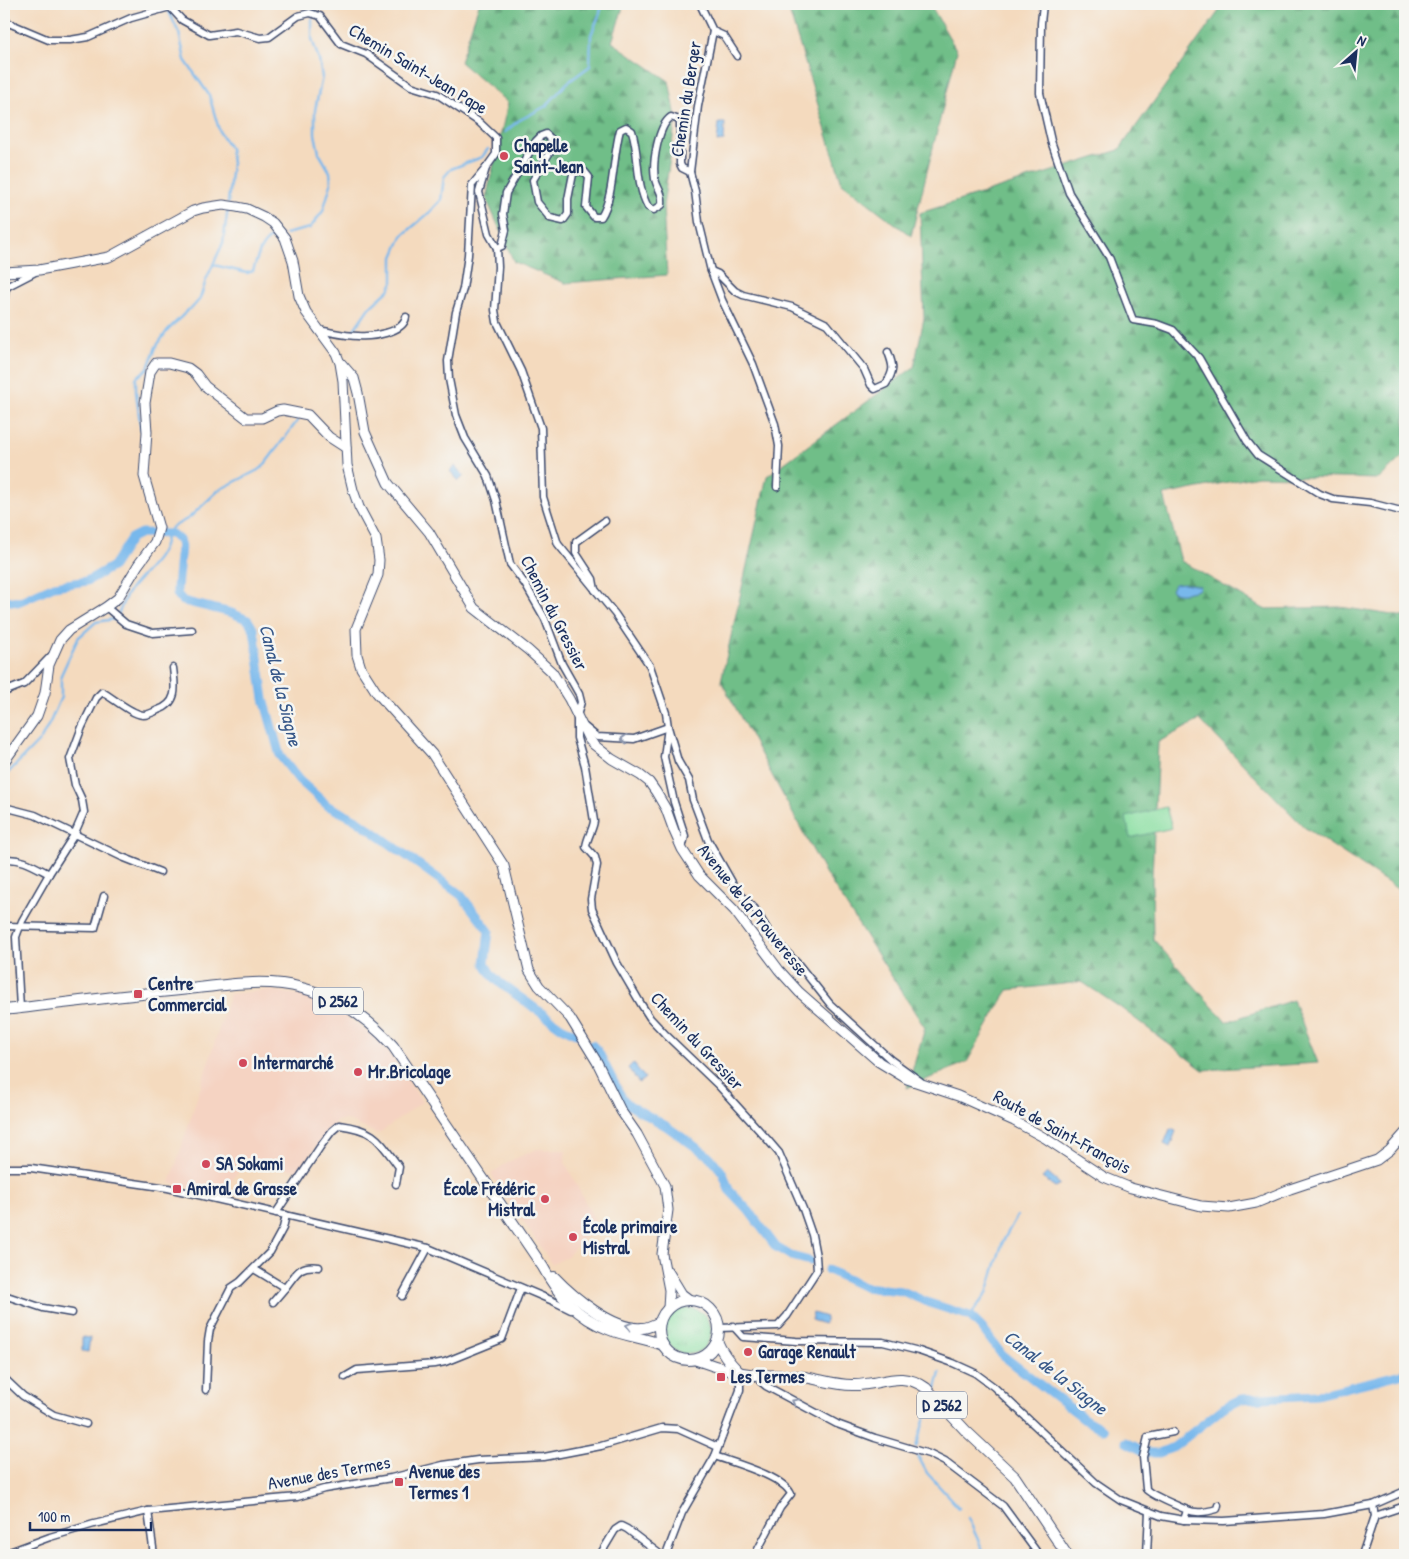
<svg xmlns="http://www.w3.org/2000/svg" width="1409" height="1559" viewBox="0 0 1409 1559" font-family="'Patrick Hand',sans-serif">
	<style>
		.built { fill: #f5d3c2 }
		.grass { fill: url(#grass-tufts); stroke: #528780 }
		.forest { fill: url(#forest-firs); stroke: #457673 }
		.garden { fill: #8adfa2; stroke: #528780 }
		.water { fill: #78b8ec; stroke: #4a74a5 }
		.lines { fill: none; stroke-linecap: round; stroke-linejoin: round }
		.stream { stroke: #78b8ec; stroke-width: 2.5 }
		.canal { stroke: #78b8ec; stroke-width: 9 }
		.street-casing { stroke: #3c496c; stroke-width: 9 }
		.secondary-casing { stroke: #3c496c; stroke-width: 11 }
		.primary-casing { stroke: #3c496c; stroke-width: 12 }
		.street { stroke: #fff; stroke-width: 6 }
		.secondary { stroke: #fff; stroke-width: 9 }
		.primary { stroke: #fff; stroke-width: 10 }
		.oneway { stroke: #8d97ae }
		.poi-dot { fill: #d1495b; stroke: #f6f6f2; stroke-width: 2 }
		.labels { text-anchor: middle; stroke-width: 5; stroke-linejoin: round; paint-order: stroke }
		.shield { fill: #f6f6f2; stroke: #5d6b8a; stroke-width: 1 }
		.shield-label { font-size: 16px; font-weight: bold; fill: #1b2f5e }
		.street-label { font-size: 18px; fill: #1b2f5e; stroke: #f6f6f2 }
		.poi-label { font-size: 18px; font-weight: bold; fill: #1b2f5e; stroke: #f6f6f2; text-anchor: start }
		.water-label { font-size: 19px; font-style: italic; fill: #375889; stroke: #f6f6f2 }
	</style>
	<defs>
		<pattern id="grass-tufts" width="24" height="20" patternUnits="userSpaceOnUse" patternTransform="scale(1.25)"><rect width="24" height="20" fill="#8adfa2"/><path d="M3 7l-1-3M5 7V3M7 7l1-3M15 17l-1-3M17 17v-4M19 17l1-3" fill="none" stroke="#76c08e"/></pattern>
		<pattern id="forest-firs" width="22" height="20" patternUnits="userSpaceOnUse" patternTransform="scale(1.25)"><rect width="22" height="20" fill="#6fbe88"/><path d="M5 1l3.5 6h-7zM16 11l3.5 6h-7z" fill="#5a9b72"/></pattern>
	</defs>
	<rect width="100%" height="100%" fill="#f6f6f2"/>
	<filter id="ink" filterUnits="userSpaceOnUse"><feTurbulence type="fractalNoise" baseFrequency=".02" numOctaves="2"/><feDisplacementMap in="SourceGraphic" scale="10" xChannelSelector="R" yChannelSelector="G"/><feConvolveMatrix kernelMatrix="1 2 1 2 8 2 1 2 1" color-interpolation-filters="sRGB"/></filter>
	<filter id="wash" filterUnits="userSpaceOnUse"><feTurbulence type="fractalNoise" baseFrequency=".0096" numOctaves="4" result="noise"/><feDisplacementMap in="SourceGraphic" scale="20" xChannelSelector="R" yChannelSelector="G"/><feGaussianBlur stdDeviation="1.12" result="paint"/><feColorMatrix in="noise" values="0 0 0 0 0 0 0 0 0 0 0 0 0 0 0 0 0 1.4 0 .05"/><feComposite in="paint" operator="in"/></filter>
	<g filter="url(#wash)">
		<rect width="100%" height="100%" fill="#f4dabe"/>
		<g class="built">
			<polygon points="269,990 301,995 326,1004 363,1028 378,1040 389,1053 422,1102 378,1134 346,1120 336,1121 298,1171 247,1159 221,1195 170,1183 230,994"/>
			<polygon points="537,1149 566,1150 565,1162 596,1223 567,1257 552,1264 491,1174 508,1162"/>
		</g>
		<circle class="grass" cx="688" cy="1331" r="23"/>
		<g class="forest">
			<polygon points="479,4 624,4 612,42 669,81 676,117 663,206 667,275 565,283 514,262 486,198 508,103 460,62"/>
			<polygon points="787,4 930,4 957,51 911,236 842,183"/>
			<polygon points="1224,4 1405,4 1405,454 1379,479 1258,476 1164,495 1181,561 1264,609 1340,607 1405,617 1405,894 1304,827 1200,720 1158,742 1152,877 1153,939 1226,1022 1293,1000 1318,1063 1203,1070 1121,1008 1082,982 1008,990 967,1062 907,1088 925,1028 824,871 721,681 767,476 914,367 924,318 920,213 1119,150"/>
		</g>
		<polygon class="garden" points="1166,807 1172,828 1130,838 1126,817"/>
		<g class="water">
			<polygon points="719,123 725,123 724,141 717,142"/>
			<polygon points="455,466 464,476 459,481 450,471"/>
			<path d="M1184,583L1200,586L1198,590C1189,592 1179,596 1171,590L1174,584Z"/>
			<polygon points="633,1063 645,1078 639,1083 628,1068"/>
			<polygon points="1170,1129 1176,1131 1170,1147 1164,1144"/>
			<polygon points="1047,1173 1060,1184 1055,1187 1042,1178"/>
			<polygon points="813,1313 826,1317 824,1324 811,1320"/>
			<polygon points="82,1337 90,1338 88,1352 82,1351"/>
		</g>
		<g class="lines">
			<g class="stream">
				<polyline points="169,12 179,33 185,60 209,95 220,133 230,148 232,163 228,203"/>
				<polyline points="314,12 316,4"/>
				<polyline points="505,132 518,121 546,106 567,83 590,66 591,35 600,13 602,4"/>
				<polyline points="285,234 310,228 323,211 331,184 330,172 319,153 315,134 315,110 322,77 319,60 312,39 312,19"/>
				<path d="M214,265L247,273L253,271C258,256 261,238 280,235"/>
				<polyline points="353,331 368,309 389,290 393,282 393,257 402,236 430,212 441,200 444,177 451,169 482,157 488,149"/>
				<polyline points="142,438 136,392 136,378 148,368 156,347 167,331 188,310 192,308 200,299 206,280 223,243 228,208"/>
				<polyline points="166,536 171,528 189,518 219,490 262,468 298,420"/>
				<path d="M4,777L41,739L51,720L61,697V675L78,638L96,622L115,619C121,612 122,602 127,594C140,574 164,560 166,536L161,529"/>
				<polyline points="970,1316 987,1293 1003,1241 1017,1216"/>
				<polyline points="936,1388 940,1373"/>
				<polyline points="916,1447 930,1401"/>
				<polyline points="918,1456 927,1473 959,1508"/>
				<polyline points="968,1518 985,1555"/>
			</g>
			<g class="canal">
				<polyline points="4,600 18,602 54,586 87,581 113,566 131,538 141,533 172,534 179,540 181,546 177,588 177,594 183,601 232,613 248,620 254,630 264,699 280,756 299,780 328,806 357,820 461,895 489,931 485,964 491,974 500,983 561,1027 576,1034"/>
				<polyline points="592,1045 598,1051 622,1098 629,1105 666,1126 710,1157 723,1173 729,1190 749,1211 776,1247 791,1256 810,1261"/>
				<polyline points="828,1270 864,1287 902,1291 929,1303 970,1316 982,1328 1002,1355 1086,1420 1104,1430"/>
				<polyline points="1126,1442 1147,1453 1159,1453 1174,1447 1226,1406 1241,1399 1317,1395 1405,1373"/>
			</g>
		</g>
	</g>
	<g filter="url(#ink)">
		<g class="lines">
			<defs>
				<g id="street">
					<polyline points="1043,4 1041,23 1040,93 1051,141 1069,193 1109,257 1133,320 1157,324 1173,330 1199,358 1247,441 1258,455 1320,494 1333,499 1370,503 1405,512"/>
					<polyline points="4,21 49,40 70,40 88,37 131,18 170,7 182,20 209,35 236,31 260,38 269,37 298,16 310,13 320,16 341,44 366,54 411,86 437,94 479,122 496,138 496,154 486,168 479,192 489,234 497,248 498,267 495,310 497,322 521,371 541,428 543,497 558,544 615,614 650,666 666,713 668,727 664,757 674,802 685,836 682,849"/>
					<polyline points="713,31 724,36 737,56"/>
					<path d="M486,168L472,185L468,255L463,289L456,312L448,361L449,379L456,415L465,438L488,476L496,500L510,564L525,584L545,619L562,664L579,694L581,702L577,716V738L585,766L594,821C593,830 587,837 586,847L595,857L597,865L591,899L592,909L617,963L641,1004L650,1018L666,1035L718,1085L767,1139L779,1153L803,1209L812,1235L816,1256L817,1270L787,1316L778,1326L719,1328"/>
					<polyline points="690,172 695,191 699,222 711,271 722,300 753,364 775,424 779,446 777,487"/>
					<path d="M497,248L502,246L506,230L503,214L506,193L536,141L541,136L546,134L553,141L550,152L533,180L537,202L550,218L563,221L568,214V199L573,174L578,171L585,172L589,177L586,207L594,217H601C614,198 613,154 620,130L626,127L632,131C640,156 635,183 648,207L654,210L662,205C663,191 658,191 655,179C652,163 658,126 671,117L679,120L680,124V164L682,168L690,172L698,106L713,31L700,4"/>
					<path d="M711,271L718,274L735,291L743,295L792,307L827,324L864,369L871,385L875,389L886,384C894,371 894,367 888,352"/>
					<polyline points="4,272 5,167"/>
					<polyline points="4,308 5,290 8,286 37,271"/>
					<path d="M318,330C331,332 345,336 358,336C371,337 404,333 406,317"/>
					<polyline points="595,590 593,579 576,553 576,542 605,521"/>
					<polyline points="106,607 126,624 153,633 192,630"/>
					<polyline points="4,692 24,684 51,656"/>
					<polyline points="585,727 597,737 634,739 668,727 678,761 689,780 693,800 708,840 737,891 755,909 772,937 799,965 830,1004 891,1060 920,1081"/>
					<polyline points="4,807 35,815 122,857 160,872"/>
					<path d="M4,860C19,856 36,867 49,874"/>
					<polyline points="4,926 95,928 104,896"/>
					<path d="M20,1008L16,937L22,921L49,874L74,835L84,812L82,800L75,785L70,759L82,727L96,698L102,692C113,698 131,714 143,715C147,715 154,712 158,710C179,703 175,686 173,668"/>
					<polyline points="4,1168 31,1168 168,1188 428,1248 553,1301 571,1310"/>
					<path d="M276,1213L320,1147L332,1131L339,1125C376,1130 378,1139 399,1167L396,1184"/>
					<path d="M254,1269L285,1288C297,1273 299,1264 319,1267"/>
					<polyline points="4,1295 43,1308 72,1313"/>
					<polyline points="402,1296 428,1248"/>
					<polyline points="273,1302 285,1288"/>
					<polyline points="733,1326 743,1337 796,1341 883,1342 919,1351 953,1363 975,1373 994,1387 1096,1483 1121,1500 1161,1516 1184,1520 1224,1521 1324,1514 1373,1505 1405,1491"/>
					<polyline points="757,1375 760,1381 766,1386 837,1424 875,1438 929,1454 945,1462 1003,1506 1039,1555"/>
					<polyline points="345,1377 357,1370 435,1364 445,1362 502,1339 521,1288"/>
					<polyline points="4,1378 23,1396 54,1415 86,1424"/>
					<polyline points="206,1390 208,1341 210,1329 231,1288 240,1282 270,1252 283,1228 286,1215"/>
					<path d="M1173,1432L1148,1437L1143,1457L1146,1489C1150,1495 1178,1506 1187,1510L1184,1520"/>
					<path d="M715,1456C734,1463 783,1476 791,1494L780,1508L755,1555"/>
					<polyline points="1405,1467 1405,1470"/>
					<path d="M1187,1510C1197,1514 1206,1512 1217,1509L1218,1505"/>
					<polyline points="148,1511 154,1555"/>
					<polyline points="1375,1516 1405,1506"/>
					<polyline points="4,1554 50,1537 94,1524 148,1511 297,1497 324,1489 391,1478 443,1465 478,1460 544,1457 601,1446 662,1428 678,1429 718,1447"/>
					<polyline points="600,1555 615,1530 621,1526 627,1529 661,1555"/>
					<polyline points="666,1555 682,1513 715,1456 740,1390 740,1373"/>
					<polyline points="1147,1555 1149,1511"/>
					<polyline points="1362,1555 1375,1516 1373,1505"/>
				</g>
				<g id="secondary">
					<polyline points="4,272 39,270 109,257 193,211 203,208 223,205 237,207 247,209 264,217 273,223 285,238 293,261 299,296 306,312 336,353 340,363 343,381 347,465 353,490 359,507 376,539 379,560 378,575 356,629 357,655 361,668 377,693 432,754 504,866 529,970 539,986 570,1018 597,1062 621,1111 637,1134 665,1186 668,1210 662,1254 669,1290 668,1309"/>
					<polyline points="341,363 354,378 358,393 365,432 388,483 429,532 474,608 528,650 552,672 569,699 588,738 593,744 612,759 640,775 649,782 656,792 666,809 674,831 682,849 699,875 734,910 779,970 799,992 879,1062 907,1079 958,1096 1014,1121 1045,1138 1104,1177 1131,1188 1201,1206 1229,1208 1256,1203 1290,1189 1377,1160 1390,1150 1405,1133"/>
					<polyline points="4,762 37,716 45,693 49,665 60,640 69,630 106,607 118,598 138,565 155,542 159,528 144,476 147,432 145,403 150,372 156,363 169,363 188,368 196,374 205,386 246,418 262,418 277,411 283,410 308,415 329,437 346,448"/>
					<polyline points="668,1271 682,1294 690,1300"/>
				</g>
				<g id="primary">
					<path d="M4,1010C65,1003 127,995 189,989C225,985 266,978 302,988C338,997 368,1018 393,1046L543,1267C558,1295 577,1317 608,1329C625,1336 645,1338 663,1345"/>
					<path d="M554,1277C573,1297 614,1331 642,1328C649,1328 655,1324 660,1322"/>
					<circle cx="689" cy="1330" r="30"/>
					<path d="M717,1341C722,1353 729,1362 738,1371"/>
					<path d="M697,1360C716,1367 736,1373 756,1375C769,1376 782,1375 795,1376C814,1377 832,1385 852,1385C881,1386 899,1369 926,1388L966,1431L1015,1477L1067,1555"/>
				</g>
			</defs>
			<use href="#street" class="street-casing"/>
			<use href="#secondary" class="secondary-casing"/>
			<use href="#primary" class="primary-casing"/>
			<use href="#street" class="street"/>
			<use href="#secondary" class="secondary"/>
			<use href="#primary" class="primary"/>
		</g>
		<defs><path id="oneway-chevron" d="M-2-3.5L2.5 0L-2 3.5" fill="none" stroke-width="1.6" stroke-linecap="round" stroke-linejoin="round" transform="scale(1.25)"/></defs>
		<g class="oneway">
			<use href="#oneway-chevron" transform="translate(624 739) rotate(-178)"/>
			<use href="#oneway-chevron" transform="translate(629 1326) rotate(-165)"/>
			<use href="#oneway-chevron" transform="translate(795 1402) rotate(-152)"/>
		</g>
	</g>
	<g class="poi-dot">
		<circle cx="504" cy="156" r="5"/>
		<rect x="133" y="989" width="10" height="10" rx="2.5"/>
		<circle cx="243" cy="1063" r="5"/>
		<circle cx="358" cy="1072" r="5"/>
		<circle cx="206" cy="1164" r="5"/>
		<rect x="172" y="1184" width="10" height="10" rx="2.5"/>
		<circle cx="545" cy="1199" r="5"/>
		<circle cx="573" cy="1237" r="5"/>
		<circle cx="748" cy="1352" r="5"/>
		<rect x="716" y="1372" width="10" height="10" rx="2.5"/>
		<rect x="394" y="1477" width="10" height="10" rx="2.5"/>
	</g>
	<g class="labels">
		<g class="shield">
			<rect x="313" y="987.5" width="50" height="27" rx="4"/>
			<rect x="917" y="1391.5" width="50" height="27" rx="4"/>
		</g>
		<g class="shield-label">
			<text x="338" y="1007">D 2562</text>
			<text x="942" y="1411">D 2562</text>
		</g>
		<g class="street-label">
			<text transform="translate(418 69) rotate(31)" y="6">Chemin Saint-Jean Pape</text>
			<text transform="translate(686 99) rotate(-81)" y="6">Chemin du Berger</text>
			<text transform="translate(554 613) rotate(63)" y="6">Chemin du Gressier</text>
			<text transform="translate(753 910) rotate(51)" y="6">Avenue de la Prouveresse</text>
			<text transform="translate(697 1041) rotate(47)" y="6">Chemin du Gressier</text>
			<text transform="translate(1062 1132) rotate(29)" y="6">Route de Saint-François</text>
			<text transform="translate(329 1473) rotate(-10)" y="6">Avenue des Termes</text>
		</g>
		<g class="poi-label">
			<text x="514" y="152">Chapelle<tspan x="514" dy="21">Saint-Jean</tspan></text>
			<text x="148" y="990">Centre<tspan x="148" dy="21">Commercial</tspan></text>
			<text x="253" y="1069">Intermarché</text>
			<text x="368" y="1078">Mr.Bricolage</text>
			<text x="216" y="1170">SA Sokami</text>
			<text x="187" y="1195">Amiral de Grasse</text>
			<text x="535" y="1195" text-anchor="end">École Frédéric<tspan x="535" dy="21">Mistral</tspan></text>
			<text x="583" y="1233">École primaire<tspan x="583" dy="21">Mistral</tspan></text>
			<text x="758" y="1358">Garage Renault</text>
			<text x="731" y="1383">Les Termes</text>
			<text x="409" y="1478">Avenue des<tspan x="409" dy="21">Termes 1</tspan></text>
		</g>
		<g class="water-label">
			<text transform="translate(281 685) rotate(76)" y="7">Canal de la Siagne</text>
			<text transform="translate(1056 1372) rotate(38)" y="7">Canal de la Siagne</text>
		</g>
	</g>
	<rect width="1409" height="1559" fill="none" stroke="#f6f6f2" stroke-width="20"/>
	<g transform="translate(1356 52) rotate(27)" stroke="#f6f6f2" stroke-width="4" paint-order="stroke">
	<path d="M0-4L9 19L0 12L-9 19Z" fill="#1b2f5e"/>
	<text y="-8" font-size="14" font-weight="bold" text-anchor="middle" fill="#1b2f5e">N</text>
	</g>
	<path d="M30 1522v8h121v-8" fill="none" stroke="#1b2f5e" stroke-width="2.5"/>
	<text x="38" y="1522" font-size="15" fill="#1b2f5e" stroke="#f6f6f2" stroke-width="4" paint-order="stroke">100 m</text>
</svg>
